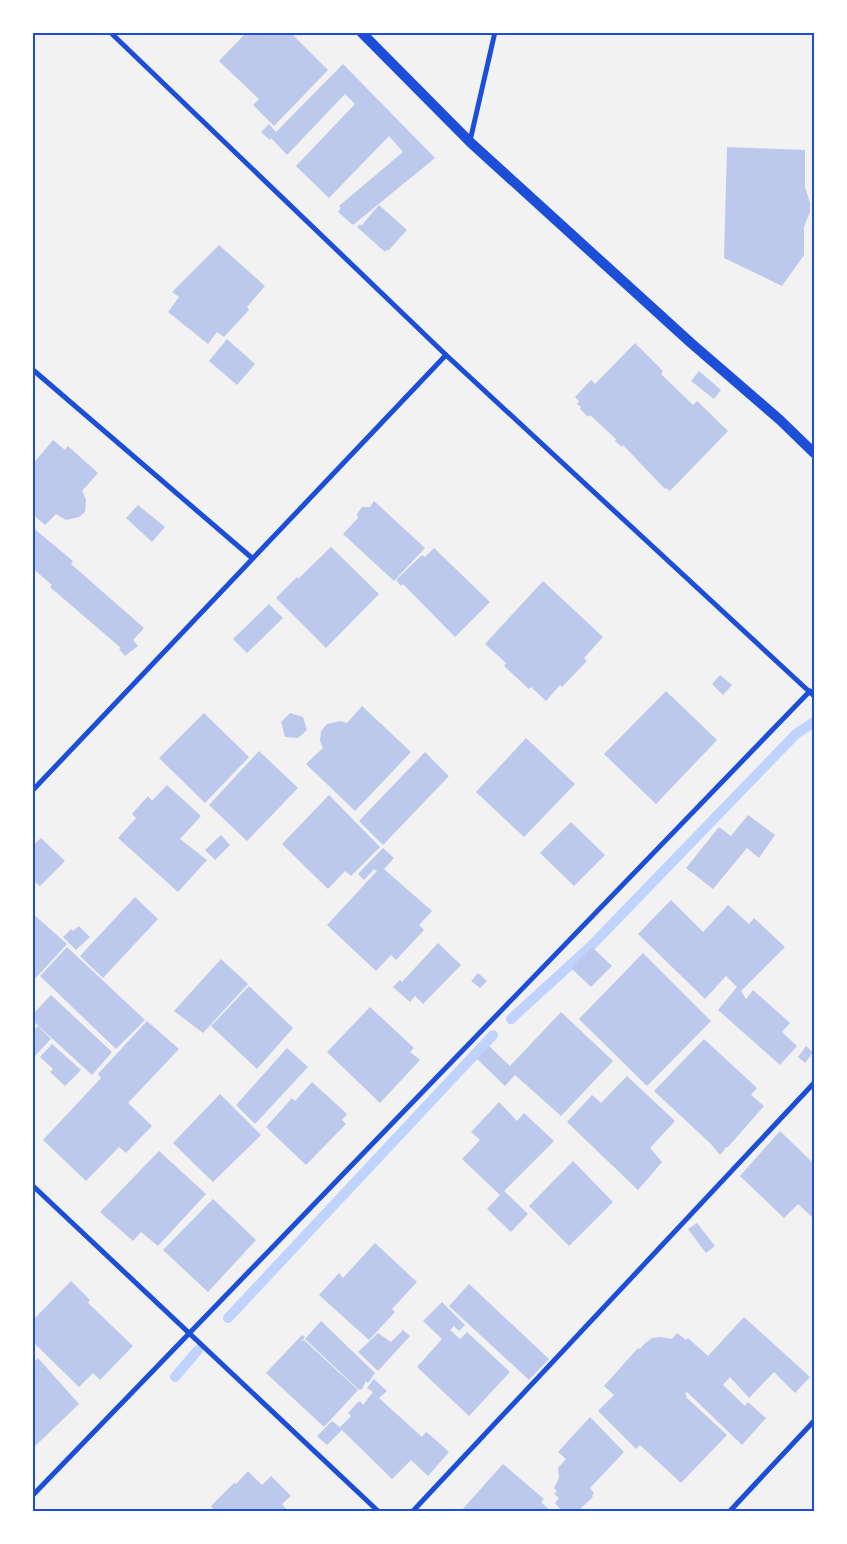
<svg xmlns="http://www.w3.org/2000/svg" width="847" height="1544" viewBox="0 0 847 1544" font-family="Manrope,sans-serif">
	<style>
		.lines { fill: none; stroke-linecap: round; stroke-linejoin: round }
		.stream { stroke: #bfd3fe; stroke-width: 10 }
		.building { fill: #bdc9ec }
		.minor { stroke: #1d4ed8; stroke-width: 5 }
		.secondary { stroke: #1d4ed8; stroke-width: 10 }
		.neatline { fill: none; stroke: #1d4ed8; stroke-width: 2 }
	</style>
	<rect width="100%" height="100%" fill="#f2f2f2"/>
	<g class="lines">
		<g class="stream">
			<polyline points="511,1019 591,946 796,734 814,722"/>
			<polyline points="228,1318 493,1035"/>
			<polyline points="175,1377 198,1350"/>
		</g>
	</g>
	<g class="building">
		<polygon points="241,32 290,32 328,70 274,126 253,105 259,99 219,61 244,35"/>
		<polygon points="343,64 435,158 353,225 338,212 341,208 339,206 403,152 389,136 329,198 296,166 355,104 345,94 287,155 271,138 270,140 261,132 269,124 276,132"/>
		<polygon points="727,147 805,150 805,187 810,203 810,212 804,227 804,255 782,286 724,258"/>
		<polygon points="379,205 407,230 388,251 387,249 385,252 357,227 360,224 361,226"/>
		<polygon points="219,245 265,286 247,307 249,310 224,337 217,332 208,344 168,312 179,297 172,292"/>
		<polygon points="227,339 255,364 237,385 209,361"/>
		<polygon points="635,343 663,371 661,374 693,405 697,401 728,431 670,491 666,488 665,489 623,445 622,447 615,441 616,439 590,415 588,417 580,409 581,407 577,404 579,401 575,397 591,380 595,384"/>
		<polygon points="699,371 721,390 714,399 691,381"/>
		<polygon points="53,440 65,450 68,446 98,473 82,491 86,499 85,512 79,517 66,520 56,514 45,525 32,514 32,465"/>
		<polygon points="374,501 425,548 394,581 343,534 358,518 357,514 362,507 370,507"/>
		<polygon points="138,505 165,527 152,542 126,518"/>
		<polygon points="32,527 73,561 71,564 144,628 133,640 138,646 125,656 119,649 121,648 50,587 52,585 32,568"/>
		<polygon points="331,547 379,594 326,648 276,598 297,577 298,579"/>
		<polygon points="434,548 490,602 455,637 403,584 401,586 396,580 422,555 425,557"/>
		<polygon points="543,581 603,637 584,658 587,661 562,687 560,685 546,701 531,687 529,689 504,666 506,663 485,644"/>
		<polygon points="269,604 283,618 247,653 233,639"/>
		<polygon points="720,675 732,685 723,695 712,684"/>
		<polygon points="666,691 717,740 656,804 604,754"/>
		<polygon points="362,706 411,752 355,811 306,764 323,748 320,741 321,731 327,724 340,721 347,723"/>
		<polygon points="204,713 249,757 205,803 159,758"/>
		<polygon points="290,713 303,717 307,730 298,738 285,737 281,722"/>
		<polygon points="526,738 575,784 524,837 476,792"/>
		<polygon points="259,751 298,788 247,841 209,805"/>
		<polygon points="425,752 449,776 383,845 359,821"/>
		<polygon points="167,785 201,816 180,839 207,860 178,892 118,838 136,818 132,814 148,796 152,801"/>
		<polygon points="329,795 380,847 351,876 345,871 328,889 282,844"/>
		<polygon points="748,815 775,835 759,858 747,848 713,889 686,868 719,827 731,836"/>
		<polygon points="571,822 605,855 574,886 540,853"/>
		<polygon points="221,835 230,845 215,860 205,850"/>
		<polygon points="41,838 65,861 40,886 32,880 32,846"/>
		<polygon points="383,848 394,858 384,869 432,911 419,925 424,930 396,960 391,955 376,971 327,925 377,871 374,869 364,880 358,874"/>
		<polygon points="135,897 158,919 103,978 80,956"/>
		<polygon points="671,900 703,932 728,905 749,924 754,918 785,947 741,991 746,999 753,990 790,1023 782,1032 797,1046 780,1065 718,1010 737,987 726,976 705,999 638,934"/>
		<polygon points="32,913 67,944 32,982"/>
		<polygon points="79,926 90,937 76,950 63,937 71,929 73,931"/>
		<polygon points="438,943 461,965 423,1004 415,996 410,1002 393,987 400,980 402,982"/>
		<polygon points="67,947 145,1020 116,1049 40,976"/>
		<polygon points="592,947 612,966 591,987 571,968"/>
		<polygon points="643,953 711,1021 647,1086 579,1019"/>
		<polygon points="221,959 248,984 203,1033 174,1011"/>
		<polygon points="478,973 487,981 480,988 471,981"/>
		<polygon points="249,986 293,1028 257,1069 211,1026"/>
		<polygon points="51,995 112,1052 92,1075 32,1020 32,1015"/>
		<polygon points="370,1007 414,1048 410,1052 420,1060 380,1103 327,1052"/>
		<polygon points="561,1012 613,1061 561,1116 515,1075 505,1086 477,1059 489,1046 510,1066"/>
		<polygon points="147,1021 179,1049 128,1103 152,1126 126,1153 119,1147 86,1181 43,1140 101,1078 98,1074"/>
		<polygon points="38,1026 51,1039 32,1059 32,1032"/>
		<polygon points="704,1039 757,1088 751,1095 764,1106 728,1147 724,1148 725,1149 720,1155 711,1144 654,1091"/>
		<polygon points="52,1044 81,1070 65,1086 50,1072 53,1069 40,1057"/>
		<polygon points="806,1046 813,1052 805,1063 798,1057"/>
		<polygon points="287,1048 308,1067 255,1124 236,1105"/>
		<polygon points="627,1076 675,1121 650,1148 662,1162 638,1190 567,1122 592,1095 601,1103"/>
		<polygon points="312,1082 347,1114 342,1120 346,1124 306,1165 266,1127 292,1098 295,1101"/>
		<polygon points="220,1094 261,1135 213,1182 173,1143"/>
		<polygon points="499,1102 517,1121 524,1113 554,1141 504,1191 528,1214 511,1232 487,1209 500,1195 462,1159 480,1140 471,1132"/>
		<polygon points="780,1131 814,1164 814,1219 798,1204 784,1218 740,1176"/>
		<polygon points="159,1151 206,1194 158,1246 141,1232 133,1241 100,1212"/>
		<polygon points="573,1161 613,1202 569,1246 529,1206"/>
		<polygon points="213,1199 256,1240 208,1292 163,1250"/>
		<polygon points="697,1223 715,1246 706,1253 688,1229"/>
		<polygon points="375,1243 417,1282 392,1309 395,1312 369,1340 319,1295 339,1273 343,1278"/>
		<polygon points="71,1281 90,1300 88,1303 133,1346 100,1380 93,1373 79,1387 32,1341 32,1316 35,1318"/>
		<polygon points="469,1284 549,1359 529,1380 449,1306"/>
		<polygon points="442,1302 465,1325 459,1331 454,1326 450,1330 460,1339 467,1332 510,1372 469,1416 417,1367 442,1339 423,1321"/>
		<polygon points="744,1317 810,1377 795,1393 774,1372 749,1398 730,1377 723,1385 745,1406 748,1402 766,1418 742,1445 687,1392 685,1394 687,1396 686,1397 727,1435 681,1483 640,1445 636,1449 598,1411 614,1395 604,1386 638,1348 640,1349 644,1344 652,1338 661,1337 672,1339 677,1333 686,1340 688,1338 708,1356"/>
		<polygon points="321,1321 375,1373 368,1383 366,1381 362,1389 359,1390 305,1339"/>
		<polygon points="403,1330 410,1336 378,1371 358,1352 378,1333 391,1342"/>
		<polygon points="302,1335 305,1337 301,1342 304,1340 358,1390 324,1427 266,1373"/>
		<polygon points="38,1358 79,1404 34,1447 32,1363"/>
		<polygon points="374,1379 387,1391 379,1398 422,1437 426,1432 429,1434 449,1452 428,1476 411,1460 392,1479 342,1430 327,1445 317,1436 332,1421 340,1427 351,1416 348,1413 357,1403 360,1401 363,1405 373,1392 367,1388"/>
		<polygon points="590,1417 624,1452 590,1488 594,1493 592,1496 593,1497 579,1510 581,1512 563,1512 555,1503 559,1498 554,1494 557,1491 554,1488 559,1478 558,1468 566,1459 558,1452"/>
		<polygon points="503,1464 544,1499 541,1502 552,1512 460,1512"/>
		<polygon points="248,1471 262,1485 271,1476 291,1496 282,1504 289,1512 211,1512 213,1509 211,1506 234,1483 236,1484"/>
	</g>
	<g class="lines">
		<g class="minor">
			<polyline points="110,32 446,355 814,696"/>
			<polyline points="470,141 495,32"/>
			<polyline points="32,369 252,558"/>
			<polyline points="32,791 446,355"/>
			<polyline points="32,1185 379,1512"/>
			<polyline points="32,1496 810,691"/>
			<polyline points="412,1512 814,1083"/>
			<polyline points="729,1512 814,1421"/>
		</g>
		<polyline class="secondary" points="361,32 470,142 691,343 780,420 814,453"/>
	</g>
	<rect width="847" height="1544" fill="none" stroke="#ffffff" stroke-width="68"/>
	<rect x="34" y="34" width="779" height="1476" class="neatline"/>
</svg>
